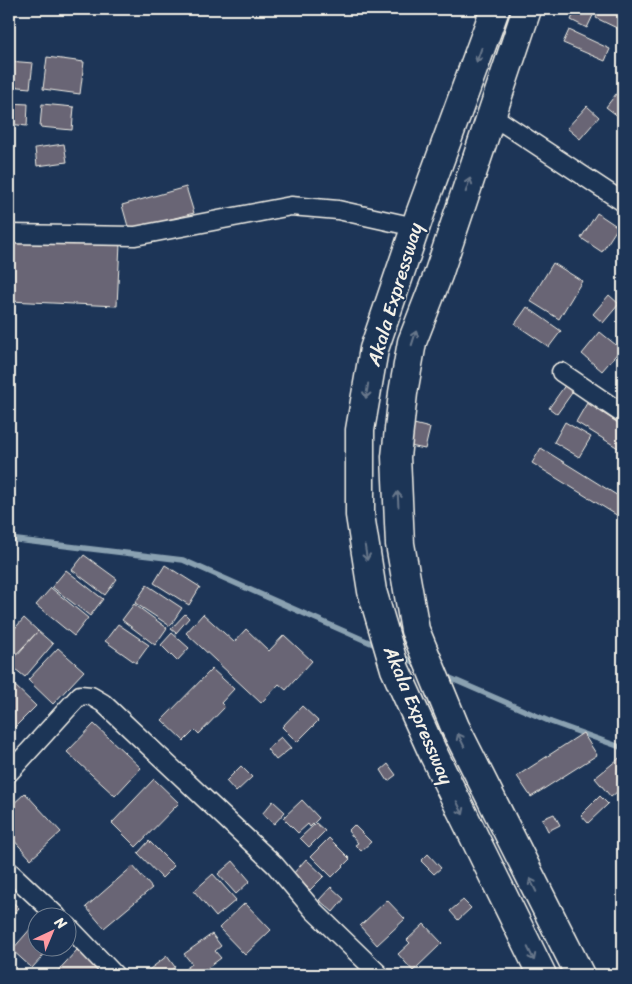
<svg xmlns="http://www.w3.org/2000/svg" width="632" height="984" viewBox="0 0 632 984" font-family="Sriracha,sans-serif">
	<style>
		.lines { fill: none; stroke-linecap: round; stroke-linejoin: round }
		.stream { stroke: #8aa1b1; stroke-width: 5.5 }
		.building { fill: #696574; stroke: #f4f1e8 }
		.street-casing { stroke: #f4f1e8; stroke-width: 21 }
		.primary-casing { stroke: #f4f1e8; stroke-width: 31 }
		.street { stroke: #1d3557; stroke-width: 18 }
		.primary { stroke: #1d3557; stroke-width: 28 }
		.oneway { stroke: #68778a }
		.labels { text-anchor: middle; stroke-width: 4; stroke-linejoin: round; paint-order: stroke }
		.street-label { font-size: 19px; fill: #f4f1e8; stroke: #1d3557 }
	</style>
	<rect width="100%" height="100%" fill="#1d3557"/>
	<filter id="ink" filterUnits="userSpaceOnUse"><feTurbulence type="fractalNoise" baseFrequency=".02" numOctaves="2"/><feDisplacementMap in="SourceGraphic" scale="10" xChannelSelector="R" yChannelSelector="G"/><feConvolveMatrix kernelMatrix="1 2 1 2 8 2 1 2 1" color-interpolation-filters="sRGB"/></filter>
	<g filter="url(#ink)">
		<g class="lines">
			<g class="stream">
				<polyline points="9,539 183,560 380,647"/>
				<polyline points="400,656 419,664"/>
				<polyline points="443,675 551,722 623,748"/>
			</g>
		</g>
		<g class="building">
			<polygon points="576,9 596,9 587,28 571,20"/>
			<polygon points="600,9 623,9 623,31 596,18"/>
			<polygon points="569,30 610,49 605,61 563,43"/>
			<polygon points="47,57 84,62 80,94 43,89"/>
			<polygon points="9,61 33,63 30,88 9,86"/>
			<polygon points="623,85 623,120 606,107"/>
			<polygon points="9,103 28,104 27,126 9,124"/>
			<polygon points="42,104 74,107 72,130 40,127"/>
			<polygon points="587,106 599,117 580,139 567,128"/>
			<polygon points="64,144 67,162 37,166 35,148"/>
			<polygon points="186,187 194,213 129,230 122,205"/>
			<polygon points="597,213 618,227 602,252 581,238"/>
			<polygon points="9,237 120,243 117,306 9,301"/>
			<polygon points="553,263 582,281 559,319 530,301"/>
			<polygon points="609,295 619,304 603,323 593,314"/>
			<polygon points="527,307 561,331 549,347 515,324"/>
			<polygon points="600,332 621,349 602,371 582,354"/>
			<polygon points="566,384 574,390 557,414 549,408"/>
			<polygon points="587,403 623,426 623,451 576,422"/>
			<polygon points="565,422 591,437 579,457 554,442"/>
			<polygon points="414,424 430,428 425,449 410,446"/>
			<polygon points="541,448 623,499 623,519 532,463"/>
			<polygon points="84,555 117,579 105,595 72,570"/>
			<polygon points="165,565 200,587 189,605 154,583"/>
			<polygon points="66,570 103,599 90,616 52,587"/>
			<polygon points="147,585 182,608 170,626 135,603"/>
			<polygon points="51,588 88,618 74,636 36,605"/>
			<polygon points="134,604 167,628 155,645 122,620"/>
			<polygon points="185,614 189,618 176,633 171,629"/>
			<polygon points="203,614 234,642 246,629 269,651 284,635 312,661 286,690 279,684 261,703 186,633"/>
			<polygon points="24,618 38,631 9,662 9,635"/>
			<polygon points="118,624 149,645 136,663 105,641"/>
			<polygon points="38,631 53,644 25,677 9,664"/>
			<polygon points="172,633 189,648 177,661 161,645"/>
			<polygon points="58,648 84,671 53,704 28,680"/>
			<polygon points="212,669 234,689 221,703 225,707 199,734 195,730 184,741 162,720"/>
			<polygon points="9,680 36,706 14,728 9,723"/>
			<polygon points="302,706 318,721 297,742 282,727"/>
			<polygon points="94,724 141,768 115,796 67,752"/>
			<polygon points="583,733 597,755 531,797 517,776"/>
			<polygon points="281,737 291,748 276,760 267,749"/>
			<polygon points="623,755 623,787 611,797 595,778"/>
			<polygon points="388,764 396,775 388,781 381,770"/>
			<polygon points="241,766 252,777 236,792 226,781"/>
			<polygon points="154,779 179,803 136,847 112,823"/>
			<polygon points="25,793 61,832 31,859 9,835 9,808"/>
			<polygon points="600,796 608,804 588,823 581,815"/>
			<polygon points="302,800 319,818 310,827 308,824 298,833 283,818"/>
			<polygon points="273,801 285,812 274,824 262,814"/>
			<polygon points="554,814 560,825 548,831 542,819"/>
			<polygon points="316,823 325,831 309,847 300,838"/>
			<polygon points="354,825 371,842 361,851 355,845 358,843 348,831"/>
			<polygon points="329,838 350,859 332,877 311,856"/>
			<polygon points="149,841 174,866 162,878 138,853"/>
			<polygon points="428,854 441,868 434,874 421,861"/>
			<polygon points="306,859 324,876 310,890 293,874"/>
			<polygon points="233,861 250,881 236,894 218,874"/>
			<polygon points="133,866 152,888 104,928 86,907"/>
			<polygon points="213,874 236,900 216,917 194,891"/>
			<polygon points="331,887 344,899 333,912 319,900"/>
			<polygon points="9,899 19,908 9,919"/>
			<polygon points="387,900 405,919 377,945 360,926"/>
			<polygon points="463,900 471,908 458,920 450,911"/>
			<polygon points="245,903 271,930 245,955 219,928"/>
			<polygon points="424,924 442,943 413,971 398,954 410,943 407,940"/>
			<polygon points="32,927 38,932 38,946 52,946 32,968 12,950"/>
			<polygon points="212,934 221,946 215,951 221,958 198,975 177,975 192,964 184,954"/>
			<polygon points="77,950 99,971 95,975 54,975"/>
			<polygon points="167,956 175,967 168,973 170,975 148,975 146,972"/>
		</g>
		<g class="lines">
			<defs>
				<g id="street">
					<polyline points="491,115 623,202"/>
					<polyline points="9,234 135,236 291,206 338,210 415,227"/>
					<polyline points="561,372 623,414"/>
					<polyline points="9,773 80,695 91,696 103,703 275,865 313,910 380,975"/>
					<polyline points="9,871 57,916"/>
					<polyline points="68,926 115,975"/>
				</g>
				<g id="primary">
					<polyline points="495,9 420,214 374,349 360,430 360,515 372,591 395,669 433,753 542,975"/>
					<polyline points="527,9 438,275 412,342 403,393 396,457 400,544 415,630 455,727 580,975"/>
				</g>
			</defs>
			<use href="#street" class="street-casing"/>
			<use href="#primary" class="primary-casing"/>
			<use href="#street" class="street"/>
			<use href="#primary" class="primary"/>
		</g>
		<defs><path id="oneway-shaft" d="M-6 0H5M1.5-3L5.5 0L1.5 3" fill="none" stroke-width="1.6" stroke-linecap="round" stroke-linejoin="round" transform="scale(1.25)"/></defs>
		<g class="oneway">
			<use href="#oneway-shaft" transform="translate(479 55) rotate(110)"/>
			<use href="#oneway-shaft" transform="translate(468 185) rotate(-72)"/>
			<use href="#oneway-shaft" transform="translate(414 338) rotate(-72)"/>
			<use href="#oneway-shaft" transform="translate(367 391) rotate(99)"/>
			<use href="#oneway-shaft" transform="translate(398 499) rotate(-93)"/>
			<use href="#oneway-shaft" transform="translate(366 553) rotate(81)"/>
			<use href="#oneway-shaft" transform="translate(461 740) rotate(-116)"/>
			<use href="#oneway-shaft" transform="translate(460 808) rotate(64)"/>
			<use href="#oneway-shaft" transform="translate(533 885) rotate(-116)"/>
			<use href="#oneway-shaft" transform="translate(531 954) rotate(64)"/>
		</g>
	</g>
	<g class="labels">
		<g class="street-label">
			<text transform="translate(394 294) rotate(-73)" y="7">Akala Expressway</text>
			<text transform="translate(419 715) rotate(67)" y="7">Akala Expressway</text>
		</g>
	</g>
	<rect width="632" height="984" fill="none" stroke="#1d3557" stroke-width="30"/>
	<rect x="15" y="15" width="602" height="954" fill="none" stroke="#f4f1e8" stroke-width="2" filter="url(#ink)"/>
	<g transform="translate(52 932) rotate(44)"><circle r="24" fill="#1d3557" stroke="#738091"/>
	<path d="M0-4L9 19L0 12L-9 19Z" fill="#ff9aa2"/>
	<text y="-8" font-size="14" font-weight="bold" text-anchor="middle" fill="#f4f1e8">N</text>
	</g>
</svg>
